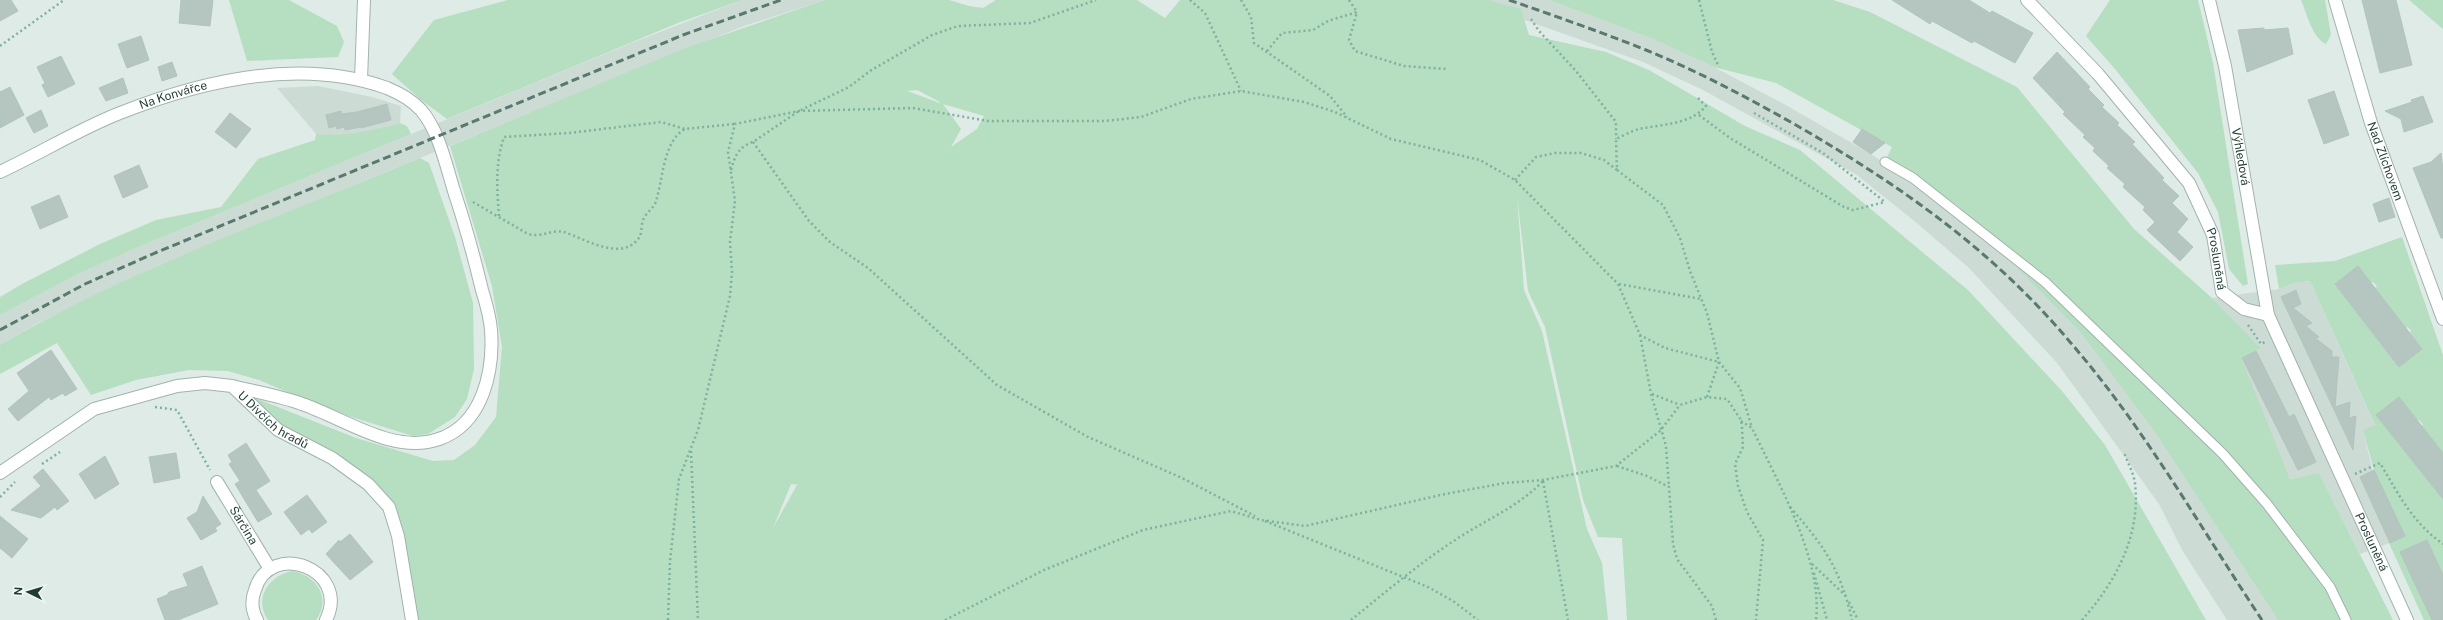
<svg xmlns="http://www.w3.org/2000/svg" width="2443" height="620" viewBox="0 0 2443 620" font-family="'Public Sans',sans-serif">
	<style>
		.built { fill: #cddbd5 }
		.green { fill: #b6dec0; fill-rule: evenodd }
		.building { fill: #b4c6bf; stroke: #b1c5bd }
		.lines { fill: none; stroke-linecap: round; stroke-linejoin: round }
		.lane-casing { stroke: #a2b3ad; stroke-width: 11 }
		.street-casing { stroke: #a2b3ad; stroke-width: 14 }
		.path { stroke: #7db1a0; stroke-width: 2.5; stroke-dasharray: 2 3; stroke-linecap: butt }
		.lane { stroke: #fff; stroke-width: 9 }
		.street { stroke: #fff; stroke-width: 12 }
		.rail { stroke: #59786f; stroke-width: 3; stroke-dasharray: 8 4; stroke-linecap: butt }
		.labels { text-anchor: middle; stroke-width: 3; stroke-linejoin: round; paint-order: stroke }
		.street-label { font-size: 12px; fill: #1f3d34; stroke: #f0f8f4 }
	</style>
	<rect width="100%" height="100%" fill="#dfebe6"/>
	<g class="built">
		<polygon points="742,0 825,0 744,26 639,68 159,265 38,323 0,345 0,315 80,273 150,242 629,44"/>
		<polygon points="1460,0 1549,0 1653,39 1714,67 1784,104 1871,154 1939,201 1991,242 2027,276 2081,333 2154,431 2278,620 2227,620 2182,550 2159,504 2057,363 1969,268 1918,224 1857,175 1703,90 1643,62 1502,12"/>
		<polygon points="318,86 372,97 401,106 400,123 363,133 339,136 316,134 277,88"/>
		<polygon points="2310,281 2375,426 2363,430 2390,543 2360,554 2319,473 2290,479 2240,358 2261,348 2212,298 2279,289 2293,283"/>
	</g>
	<g class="green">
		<polygon points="229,0 289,0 337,26 344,42 338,57 247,61"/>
		<polygon points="508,0 742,0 678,23 447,119 420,99 392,74 434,20"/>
		<path d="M825,0H949L969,6L983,8L996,0H1137L1165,18L1180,0H1488L1521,9L1529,35L1606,52L1649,70L1745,126L1800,150L1969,291L2062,391L2105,445L2206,620H1627L1622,538L1598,537L1583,500L1545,327L1528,291L1517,195L1524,290L1542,331L1587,529L1602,563L1608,620H416L393,505L373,480L310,440L278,423L255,398L356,438L433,461L454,460L475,445L496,417L502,347L492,286L450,146L688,47ZM917,90L940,102V103L907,91ZM943,104L984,116L977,129L951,147L961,129ZM791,484L801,485H797L773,528Z"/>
		<polygon points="1549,0 1833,0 1870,12 2017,87 2134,229 2212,298 2261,348 2241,358 2290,479 2319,473 2393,620 2278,620 2154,431 2081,333 1958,206 1887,157 1892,147 1776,83 1714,67 1653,39"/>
		<polygon points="2110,0 2198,0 2213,63 2248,284 2243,286 2229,269 2218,212 2198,173 2115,69 2086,36"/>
		<path d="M2301,0H2325L2331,35L2326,44C2312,37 2307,14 2301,0Z"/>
		<polygon points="2409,0 2443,0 2443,29"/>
		<path d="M400,123L407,126L411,134L150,242L80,273L0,315V297L22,284L100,244L156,220L221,207L258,159L315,140L316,134C346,137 371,131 400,123Z"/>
		<path d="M420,158L429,163L455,237L473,303L474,369L467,399L455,417L428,434L413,436L329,410L259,380L228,371L189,370L136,380L91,395L57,343L0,374V345C132,268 280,217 420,158Z"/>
		<path d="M2402,237L2443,355V453L2422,426L2423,424L2419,420L2417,421L2399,398L2376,415L2443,499V575L2427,540L2401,552L2432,620H2424L2389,543L2374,470L2363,430L2375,425L2310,281L2293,283L2279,289L2275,265L2335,261ZM2358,266L2371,283L2373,282L2377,286L2375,288L2406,328L2408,327L2411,331L2410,333L2422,349L2399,367L2335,284Z"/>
		<path d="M292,571C316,575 332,598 316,620H268C253,598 269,576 292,571Z"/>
	</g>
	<g class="building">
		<polygon points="0,0 11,0 18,11 0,21"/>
		<polygon points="181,0 213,0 210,26 179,23"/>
		<polygon points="1892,0 1969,0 1990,13 1992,11 2033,33 2015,63 1974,41 1972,43 1932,21 1930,24"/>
		<polygon points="2362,0 2396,0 2412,65 2380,73"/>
		<polygon points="2264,28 2264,30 2288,28 2293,54 2247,72 2238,30"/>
		<polygon points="141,36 149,60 127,68 118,44"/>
		<polygon points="2057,52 2090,87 2088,89 2104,105 2102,107 2119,123 2117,125 2135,142 2132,144 2164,178 2162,180 2179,196 2172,203 2188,219 2177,232 2193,247 2180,261 2147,230 2155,222 2143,210 2145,207 2123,187 2125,184 2107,168 2109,166 2093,151 2095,148 2083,137 2085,135 2063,114 2065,112 2033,78"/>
		<polygon points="61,56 75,84 48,97 42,85 45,83 37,67"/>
		<polygon points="172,62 177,76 162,81 158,67"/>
		<polygon points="123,78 128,93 106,101 99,88"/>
		<polygon points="10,87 24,115 0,128 0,92"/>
		<polygon points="2334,91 2349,135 2324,144 2308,100"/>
		<polygon points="2423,96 2433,122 2404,132 2401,119 2385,111 2412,102 2411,100"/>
		<polygon points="387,104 391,120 361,128 361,127 345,130 344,127 337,129 336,126 329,128 326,115 341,111 341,114 357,112"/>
		<polygon points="41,110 48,126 34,133 26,118"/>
		<polygon points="230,113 251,129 236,148 215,132"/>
		<polygon points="1862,129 1885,143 1871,154 1853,142"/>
		<polygon points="2441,153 2443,169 2443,238 2441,238 2413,168 2431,162"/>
		<polygon points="139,165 148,187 123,198 114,176"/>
		<polygon points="59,195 68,217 40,229 31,207"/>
		<polygon points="2389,198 2395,217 2379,222 2373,204"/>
		<polygon points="2358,266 2422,349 2399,367 2335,284"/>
		<polygon points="2296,290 2301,304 2293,308 2312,323 2306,326 2319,337 2315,338 2332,351 2332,357 2339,357 2335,407 2350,402 2349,418 2356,416 2353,450 2281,297"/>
		<polygon points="51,350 77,389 65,396 63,393 51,400 49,397 18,421 8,409 29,391 17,373"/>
		<polygon points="2256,351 2289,417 2294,414 2316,462 2298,470 2242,358"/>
		<polygon points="2399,397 2443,453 2443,499 2376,415"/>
		<polygon points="246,443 270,481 256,490 272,514 258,522 235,484 240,481 229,464 232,462 228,455"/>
		<polygon points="176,453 180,478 154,483 149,457"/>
		<polygon points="105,456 119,484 95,499 79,474"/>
		<polygon points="43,469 69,501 57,510 55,507 41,518 11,510 41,486 33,477"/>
		<polygon points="2374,470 2405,536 2390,543 2360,477"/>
		<polygon points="307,495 327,522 312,533 309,529 301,535 284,512"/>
		<polygon points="203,496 221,524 215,528 217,531 201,540 187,518 197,512"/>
		<polygon points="0,516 28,539 12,558 0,548"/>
		<polygon points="350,534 373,562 350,580 326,554 339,540 340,542"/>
		<polygon points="2427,540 2443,575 2443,620 2432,620 2400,552"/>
		<polygon points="202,566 218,604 178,620 165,620 157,599 167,595 169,592 188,586 183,574"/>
	</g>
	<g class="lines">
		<defs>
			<polyline id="lane" points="1885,162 1913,178 2045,282 2223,454 2267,504 2330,587 2346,620"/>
			<g id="street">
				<path id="s1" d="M2027,0L2098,74L2189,183L2213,235L2222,292L2244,309L2268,315"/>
				<path id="s2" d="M2209,0L2225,66L2268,315L2407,620"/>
				<path id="s3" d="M2335,0L2371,123L2443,319"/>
				<polyline points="361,80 364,0"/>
				<path id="s4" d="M0,172C41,153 79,129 120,113C203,80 300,57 387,88C399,93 412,100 421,110C439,131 446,165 454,191C465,224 474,257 482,290C486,303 490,317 491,330C494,371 483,424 439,439C393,455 344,418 302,404C280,396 256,392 232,386"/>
				<path id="s5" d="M0,473L94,409L177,386L205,383L232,386L278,430L332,458L368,484L389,507L398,536L412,620"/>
				<path id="s6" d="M217,482L270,569"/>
				<path d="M257,620C252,611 251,600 255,590C270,539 351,569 326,620"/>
			</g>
		</defs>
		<use href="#lane" class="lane-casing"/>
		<use href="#street" class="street-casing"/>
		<g class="path">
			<polyline points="1190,0 1205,13 1241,91"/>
			<polyline points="1241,0 1251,17 1254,43 1330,96 1347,117"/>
			<polyline points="1349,0 1357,12"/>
			<polyline points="1699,0 1712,52 1719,67"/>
			<polyline points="1531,19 1539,31 1576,71 1616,122 1616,139"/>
			<polyline points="0,46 64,0"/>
			<polyline points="1267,51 1282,33 1313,30 1328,21 1357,12 1349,40 1355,51 1404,66 1446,69"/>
			<path d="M1698,98L1706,106C1690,125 1662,124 1639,129C1631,131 1623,136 1616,139L1617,170L1663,205L1680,238L1690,271L1707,313L1719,362L1740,388L1752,428"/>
			<polyline points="1754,113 1823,153 1885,202"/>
			<polyline points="1699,115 1730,138 1844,207 1853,210 1885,202"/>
			<polyline points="753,142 809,221 830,242 868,268 997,385 1088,437 1182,478 1255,516"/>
			<path d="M731,170C735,156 738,147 753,142L799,111L849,87L870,71L932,35L958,26L1030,23L1096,0"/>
			<polyline points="1515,180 1536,157 1555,153 1581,153 1604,160 1617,170"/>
			<path d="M473,202L528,234C543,238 551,229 564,232C583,238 624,264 640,236C642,231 641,223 644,218C647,212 654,208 656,201C663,180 663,141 685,129L735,124"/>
			<path d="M499,216C497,189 495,163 504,137L569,133L661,122L685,129"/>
			<polyline points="1619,284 1701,299"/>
			<polyline points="2248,325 2261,344 2265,342"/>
			<polyline points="1640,335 1651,394 1666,446 1669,487"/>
			<polyline points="1652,394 1680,405"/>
			<polyline points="1707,397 1719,362"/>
			<polyline points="155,407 177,410 210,470"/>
			<path d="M1741,421L1752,428C1778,483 1823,560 1816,620"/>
			<polyline points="691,451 698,620"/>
			<polyline points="42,464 60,452"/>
			<polyline points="1617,466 1647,476 1669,487 1673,544 1677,559 1712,606 1716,620"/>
			<path d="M2355,474L2380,463C2399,495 2412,522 2443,544"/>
			<polyline points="1543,481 1568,620"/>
			<polyline points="0,497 15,482"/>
			<path d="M1790,507C1824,546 1840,568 1852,620"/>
			<polyline points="1265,521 1428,587 1453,601 1478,620"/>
			<polyline points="1812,564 1846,596"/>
			<polyline points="1814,573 1827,620"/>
			<polyline points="1849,602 1858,620"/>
			<polyline points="668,620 670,561 679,479 698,430 730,296 732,272 730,242 735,201 728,152 735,124 799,111 913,108 988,121 1105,121 1141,117 1191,99 1241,91 1304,102 1335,112 1391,139 1480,160 1515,180 1618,284 1640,335 1665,348 1719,362"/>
			<polyline points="945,620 1044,570 1143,530 1231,511 1261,520 1305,526 1445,494 1505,483 1543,480 1616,466 1660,431 1680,405 1707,397 1727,399 1741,420 1742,427 1743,447 1735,464 1738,486 1747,512 1763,540 1756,620"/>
			<path d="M1351,620C1387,591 1423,560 1463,535C1490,518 1520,505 1543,481"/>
			<path d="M2082,620C2115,583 2141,536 2135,484C2134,473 2127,462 2124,452"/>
		</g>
		<use href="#lane" class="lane"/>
		<use href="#street" class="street"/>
		<g class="rail">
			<path d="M1509,0C1555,16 1601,32 1646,50C1702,73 1756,102 1808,132C1908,191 1995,253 2070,342C2144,427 2200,527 2262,620"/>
			<polyline points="0,330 85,284 155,253 683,35 781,0"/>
		</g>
	</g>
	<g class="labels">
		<g class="street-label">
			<text dy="4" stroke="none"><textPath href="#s4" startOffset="190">Na Konvářce</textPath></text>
			<text dy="4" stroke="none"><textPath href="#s2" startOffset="160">Výhledová</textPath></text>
			<text dy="4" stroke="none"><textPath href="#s3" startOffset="169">Nad Zlíchovem</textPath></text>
			<text dy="4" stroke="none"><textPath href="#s1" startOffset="326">Prosluněná</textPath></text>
			<text dy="4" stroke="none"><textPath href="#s5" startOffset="309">U Dívčích hradů</textPath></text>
			<text dy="4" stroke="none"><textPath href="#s6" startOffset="51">Šárčina</textPath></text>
			<text dy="4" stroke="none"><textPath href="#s2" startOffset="570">Prosluněná</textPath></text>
		</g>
	</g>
	<g transform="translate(28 592) rotate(275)" stroke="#f0f8f4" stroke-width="3" paint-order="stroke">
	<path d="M0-3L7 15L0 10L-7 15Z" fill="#1f3d34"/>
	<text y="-6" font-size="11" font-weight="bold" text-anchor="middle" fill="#1f3d34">N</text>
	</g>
</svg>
